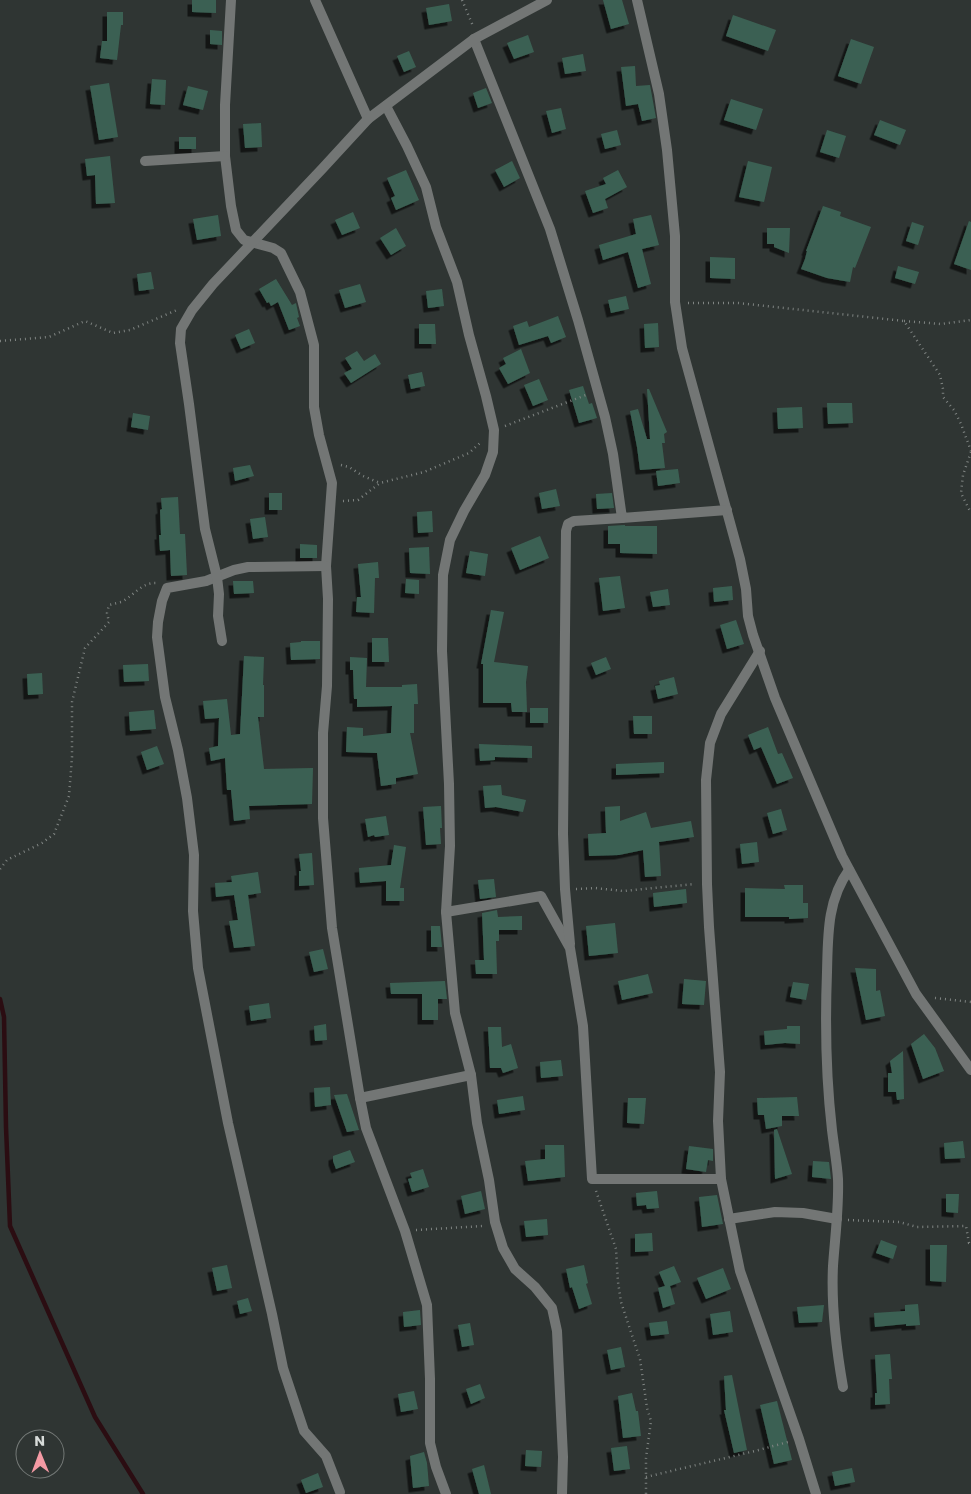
<svg xmlns="http://www.w3.org/2000/svg" width="971" height="1494" viewBox="0 0 971 1494" font-family="Poppins,sans-serif">
	<style>
		.lines { fill: none; stroke-linecap: round; stroke-linejoin: round }
		.stream { stroke: #2b0d12; stroke-width: 4.5 }
		.building { fill: #3b6153; filter: url(#shadow) }
		.path { stroke: #7f8482; stroke-width: 2.5; stroke-dasharray: 1 4; stroke-linecap: butt }
		.minor { stroke: #737675; stroke-width: 10 }
	</style>
	<defs>
		<filter id="shadow"><feDropShadow dx="-4.5" dy="4.5" stdDeviation="0" flood-color="#0009"/></filter>
	</defs>
	<rect width="100%" height="100%" fill="#2f3533"/>
	<g class="lines">
		<polyline class="stream" points="0,999 4,1017 6,1127 10,1226 95,1417 143,1494"/>
	</g>
	<g class="building">
		<polygon points="192,0 216,0 216,13 192,12"/>
		<polygon points="603,0 622,0 629,24 611,29"/>
		<polygon points="449,4 452,21 429,25 426,8"/>
		<polygon points="107,12 123,12 123,25 121,25 117,60 100,58 102,41 107,41"/>
		<polygon points="733,15 776,30 768,51 726,36"/>
		<polygon points="210,30 222,31 222,45 210,44"/>
		<polygon points="528,35 534,52 514,59 507,43"/>
		<polygon points="851,39 874,47 861,84 838,76"/>
		<polygon points="409,51 416,67 404,72 397,56"/>
		<polygon points="583,54 586,71 565,74 562,58"/>
		<polygon points="635,66 636,86 650,85 656,118 642,121 638,104 626,106 621,67"/>
		<polygon points="152,79 166,80 165,105 150,104"/>
		<polygon points="109,83 118,137 99,140 90,86"/>
		<polygon points="188,86 208,91 203,110 183,105"/>
		<polygon points="486,88 492,103 478,108 473,93"/>
		<polygon points="731,99 763,109 756,130 724,120"/>
		<polygon points="561,108 566,129 552,133 546,111"/>
		<polygon points="880,120 906,130 900,145 874,135"/>
		<polygon points="261,123 262,147 245,148 243,124"/>
		<polygon points="617,130 621,145 605,149 601,134"/>
		<polygon points="827,130 846,136 839,158 820,152"/>
		<rect x="179" y="137" width="17" height="12"/>
		<polygon points="110,156 115,203 96,204 95,175 87,176 85,159"/>
		<polygon points="512,161 520,178 504,187 495,170"/>
		<polygon points="748,161 772,167 764,202 739,197"/>
		<polygon points="406,170 419,200 396,210 391,198 395,196 387,178"/>
		<polygon points="618,170 627,187 605,199 608,208 593,213 585,191 606,184 603,178"/>
		<polygon points="823,206 841,212 840,216 871,227 855,268 853,267 850,282 827,278 801,269 805,259 807,251 806,251"/>
		<polygon points="353,212 360,228 342,235 335,220"/>
		<polygon points="218,215 221,236 197,240 193,219"/>
		<polygon points="651,215 659,245 642,249 651,284 638,288 628,252 603,260 599,245 636,234 633,219"/>
		<polygon points="969,221 971,222 971,270 954,264"/>
		<polygon points="912,222 924,226 918,245 906,241"/>
		<polygon points="396,228 406,246 391,255 380,238"/>
		<polygon points="767,228 790,228 789,253 774,247 774,244 767,244"/>
		<polygon points="710,257 735,258 735,279 710,278"/>
		<polygon points="898,266 919,272 915,284 895,278"/>
		<polygon points="151,272 154,289 139,291 137,274"/>
		<polygon points="276,279 292,305 296,303 299,317 297,318 300,326 289,330 278,302 271,306 269,302 267,303 259,289"/>
		<polygon points="360,284 366,302 345,308 339,290"/>
		<polygon points="442,289 444,306 428,308 426,291"/>
		<polygon points="626,296 629,309 611,313 608,300"/>
		<polygon points="558,316 566,337 551,343 548,336 519,345 513,326 527,321 529,327"/>
		<polygon points="658,323 659,347 645,348 644,324"/>
		<polygon points="419,324 435,324 436,344 419,344"/>
		<polygon points="249,329 255,343 241,349 235,335"/>
		<polygon points="521,349 530,373 508,384 499,368 506,364 503,358"/>
		<polygon points="357,351 364,361 375,354 381,364 351,383 344,373 352,369 345,358"/>
		<polygon points="422,372 425,386 411,389 408,375"/>
		<polygon points="539,379 548,400 533,406 524,385"/>
		<polygon points="583,386 589,404 592,403 597,418 579,423 569,390"/>
		<polygon points="647,389 649,389 667,432 664,434 665,443 662,443 665,468 640,470 637,447 630,411 638,409 647,439 650,439"/>
		<polygon points="827,403 852,403 853,423 828,424"/>
		<polygon points="802,407 803,428 778,429 777,408"/>
		<polygon points="133,413 150,416 148,430 131,427"/>
		<polygon points="250,465 254,476 235,481 233,468"/>
		<polygon points="678,469 680,483 658,486 656,471"/>
		<polygon points="556,489 560,506 542,509 539,493"/>
		<rect x="269" y="493" width="13" height="17"/>
		<polygon points="612,493 614,508 597,509 596,494"/>
		<polygon points="178,497 180,534 185,534 187,575 171,576 170,550 160,551 159,535 161,535 160,510 162,509 161,498"/>
		<polygon points="432,511 433,532 418,533 417,512"/>
		<polygon points="265,517 268,537 253,539 250,519"/>
		<polygon points="625,525 625,526 657,526 657,554 620,553 620,544 608,544 608,526"/>
		<polygon points="540,536 549,558 520,570 511,548"/>
		<polygon points="300,544 317,545 317,558 300,558"/>
		<polygon points="429,547 430,574 410,573 409,548"/>
		<polygon points="470,551 488,554 485,576 466,573"/>
		<polygon points="378,562 379,578 375,578 374,613 356,612 357,597 361,597 358,564"/>
		<polygon points="620,576 625,608 603,611 599,578"/>
		<polygon points="406,579 419,580 419,594 405,593"/>
		<polygon points="233,581 253,581 254,593 234,594"/>
		<polygon points="732,586 733,600 714,602 713,588"/>
		<polygon points="668,589 670,605 653,607 650,592"/>
		<polygon points="491,610 504,612 494,662 528,666 526,682 527,712 512,712 511,703 483,703 483,664 481,664"/>
		<polygon points="736,620 744,644 727,649 720,625"/>
		<polygon points="372,638 388,638 389,662 372,662"/>
		<polygon points="301,641 320,641 320,659 291,660 290,643 301,642"/>
		<polygon points="244,656 264,657 263,685 264,685 264,717 258,717 264,769 313,768 312,804 249,806 250,819 234,821 231,790 227,790 225,758 211,761 209,748 218,746 219,718 205,719 203,701 227,699 231,735 240,734"/>
		<polygon points="350,657 367,658 366,687 402,687 402,685 417,684 418,704 414,704 414,733 410,733 418,774 396,778 396,784 381,786 377,753 346,752 347,727 363,728 363,736 391,733 392,706 357,707 357,699 354,699 353,670 350,670"/>
		<polygon points="606,657 611,669 596,675 591,663"/>
		<polygon points="148,664 149,681 124,682 123,665"/>
		<polygon points="42,673 43,694 28,695 27,674"/>
		<polygon points="674,677 678,694 658,699 655,686 660,685 659,681"/>
		<rect x="530" y="708" width="18" height="15"/>
		<polygon points="154,710 156,729 130,731 129,712"/>
		<polygon points="633,716 652,716 652,734 634,734"/>
		<polygon points="768,727 778,754 782,753 793,778 777,784 761,747 754,750 748,735"/>
		<polygon points="479,744 532,746 532,758 495,757 495,760 480,761"/>
		<polygon points="157,746 164,764 147,770 141,752"/>
		<polygon points="664,762 664,773 616,775 616,764"/>
		<polygon points="501,785 502,795 526,800 523,812 496,807 485,808 483,786"/>
		<polygon points="441,806 442,828 440,828 441,844 426,845 423,807"/>
		<polygon points="620,806 620,821 646,812 651,828 691,821 694,837 659,842 661,876 645,877 643,850 619,855 589,856 588,834 606,833 605,807"/>
		<polygon points="781,809 787,830 773,834 767,813"/>
		<polygon points="386,816 389,835 375,837 374,835 368,837 365,819"/>
		<polygon points="757,842 759,862 742,864 740,844"/>
		<polygon points="394,845 406,847 400,888 404,888 404,901 386,901 386,881 360,883 359,868 391,865"/>
		<polygon points="312,853 314,885 299,886 299,871 301,871 299,854"/>
		<polygon points="258,872 261,893 248,895 255,946 234,948 229,921 238,920 234,895 216,897 215,883 232,882 231,876"/>
		<polygon points="494,879 496,897 480,899 478,880"/>
		<polygon points="784,885 803,885 803,903 808,903 808,918 789,919 789,917 745,917 745,888 785,889"/>
		<polygon points="686,889 687,903 654,907 653,893"/>
		<polygon points="497,910 498,917 522,916 522,930 499,930 499,941 496,941 497,974 476,974 475,960 484,960 482,913"/>
		<polygon points="615,923 618,953 589,956 586,926"/>
		<polygon points="431,926 440,926 442,947 431,947"/>
		<polygon points="323,949 328,969 314,972 309,952"/>
		<polygon points="855,968 876,969 876,991 880,990 885,1016 866,1020"/>
		<polygon points="648,974 653,993 622,1000 618,981"/>
		<polygon points="684,979 706,981 704,1005 682,1004"/>
		<polygon points="445,981 447,999 438,999 438,1020 422,1020 422,994 391,994 390,983"/>
		<polygon points="793,982 809,984 806,1000 790,997"/>
		<polygon points="269,1003 271,1018 251,1021 249,1006"/>
		<polygon points="326,1024 327,1040 315,1041 314,1026"/>
		<polygon points="787,1026 800,1026 800,1044 785,1043 765,1045 764,1031 787,1029"/>
		<polygon points="488,1027 501,1027 502,1047 511,1044 518,1068 503,1073 501,1068 490,1068"/>
		<polygon points="924,1034 935,1048 944,1071 923,1079 911,1044"/>
		<polygon points="903,1051 904,1099 897,1100 896,1092 888,1092 888,1073 892,1073 890,1061"/>
		<polygon points="561,1060 563,1076 541,1078 540,1062"/>
		<polygon points="330,1087 331,1105 315,1107 314,1088"/>
		<polygon points="347,1094 359,1130 347,1132 334,1095"/>
		<polygon points="523,1096 525,1110 499,1114 497,1100"/>
		<polygon points="797,1097 799,1116 782,1116 782,1126 766,1129 764,1115 758,1115 757,1098"/>
		<polygon points="628,1098 646,1098 644,1124 627,1123"/>
		<polygon points="777,1129 792,1174 775,1179 774,1130"/>
		<polygon points="963,1141 965,1158 945,1159 944,1143"/>
		<polygon points="545,1145 564,1145 565,1177 528,1181 525,1161 545,1159"/>
		<polygon points="689,1146 713,1149 713,1161 708,1160 706,1172 686,1169"/>
		<polygon points="350,1150 355,1162 336,1169 333,1161 333,1156"/>
		<polygon points="813,1161 829,1162 831,1179 812,1177"/>
		<polygon points="423,1169 429,1187 412,1192 408,1179 412,1178 410,1173"/>
		<polygon points="481,1191 485,1209 465,1214 461,1196"/>
		<polygon points="657,1191 659,1208 647,1209 646,1205 637,1206 636,1193"/>
		<polygon points="946,1194 959,1194 958,1213 946,1212"/>
		<polygon points="717,1195 723,1224 702,1227 699,1197"/>
		<polygon points="547,1219 548,1235 526,1237 524,1221"/>
		<polygon points="652,1233 653,1251 635,1252 635,1234"/>
		<polygon points="881,1240 897,1246 893,1259 876,1253"/>
		<polygon points="930,1245 947,1245 946,1282 930,1281"/>
		<polygon points="227,1265 232,1288 217,1291 212,1268"/>
		<polygon points="584,1265 588,1283 586,1284 592,1304 579,1309 572,1287 570,1288 566,1269"/>
		<polygon points="674,1266 681,1282 670,1286 675,1304 663,1308 658,1288 665,1286 659,1272"/>
		<polygon points="723,1268 731,1289 706,1299 697,1278"/>
		<polygon points="248,1298 252,1311 240,1314 237,1301"/>
		<polygon points="918,1304 920,1325 906,1326 906,1324 875,1327 874,1313 905,1311 905,1305"/>
		<polygon points="824,1305 822,1322 799,1323 797,1307"/>
		<polygon points="420,1310 421,1325 404,1327 403,1312"/>
		<polygon points="730,1311 733,1332 713,1335 710,1314"/>
		<polygon points="667,1321 669,1334 651,1336 649,1323"/>
		<polygon points="470,1323 474,1345 462,1347 458,1325"/>
		<polygon points="621,1347 625,1367 611,1370 607,1350"/>
		<polygon points="890,1354 892,1379 889,1379 890,1404 875,1405 875,1393 877,1393 875,1355"/>
		<polygon points="732,1375 747,1450 734,1453 724,1410 726,1410 724,1376"/>
		<polygon points="480,1384 485,1398 471,1404 466,1389"/>
		<polygon points="414,1391 418,1409 401,1412 398,1394"/>
		<polygon points="632,1393 636,1411 638,1411 641,1436 623,1438 618,1396"/>
		<polygon points="777,1401 792,1460 774,1464 760,1405"/>
		<polygon points="627,1446 630,1469 614,1471 611,1448"/>
		<polygon points="526,1450 542,1451 541,1467 525,1466"/>
		<polygon points="424,1452 427,1463 429,1486 413,1488 410,1456"/>
		<polygon points="484,1465 491,1494 479,1494 472,1469"/>
		<polygon points="852,1468 855,1482 835,1486 832,1472"/>
		<polygon points="318,1473 323,1487 306,1493 301,1480"/>
	</g>
	<g class="lines">
		<g class="path">
			<polyline points="462,0 473,26"/>
			<polyline points="688,303 738,303 904,321 940,375 943,389 943,397 954,410 961,424 971,451"/>
			<polyline points="904,321 941,324 971,320"/>
			<polyline points="0,341 49,337 85,321 113,333 130,330 177,310"/>
			<polyline points="505,426 586,395"/>
			<polyline points="971,452 963,475 961,493 971,513"/>
			<polyline points="341,465 349,467 363,476 380,483"/>
			<polyline points="343,501 358,500 380,483 424,472 469,453 480,443"/>
			<path d="M0,869L7,860L42,843L54,834L69,796L72,757V702L85,648L109,622L107,613L109,605C113,604 117,603 121,602C134,596 141,582 157,583"/>
			<polyline points="576,889 595,888 623,891 695,884"/>
			<polyline points="935,998 971,1002"/>
			<polyline points="596,1191 616,1249 618,1282 621,1302 640,1359 647,1408 651,1421 646,1458 646,1494"/>
			<polyline points="848,1220 899,1222 917,1227 966,1226 969,1243 971,1243"/>
			<polyline points="416,1230 483,1226"/>
			<polyline points="646,1477 755,1451 788,1442"/>
		</g>
		<g class="minor">
			<polyline points="231,0 225,105 225,156 231,206 236,230 244,240 273,248 281,253 300,292 314,345 314,407 319,435 332,483 326,566 328,599 327,686 323,733 323,818 332,928 360,1098 366,1128 405,1231 427,1305 430,1379 430,1443 436,1467 446,1494"/>
			<polyline points="315,0 368,119"/>
			<polyline points="637,0 659,94 667,150 675,236 675,302 682,348 740,559 746,589 748,616 753,635 775,698 842,856 916,994 971,1070"/>
			<polyline points="474,39 550,229 578,320 605,417 613,454 622,518 727,510"/>
			<polyline points="386,106 407,146 426,187 436,227 457,282 469,335 486,396 494,430 493,452 485,475 464,511 450,540 443,575 442,651 449,784 450,846 446,912 455,1013 471,1075 477,1123 489,1180 495,1222 503,1248 515,1269 535,1287 552,1308 557,1331 563,1457 562,1494"/>
			<polyline points="145,161 225,156"/>
			<polyline points="326,566 248,567 234,570 206,581 167,588 162,601 158,622 157,637 165,697 178,750 187,798 194,855 193,911 198,968 228,1123 272,1314 283,1368 304,1431 326,1456 340,1492"/>
			<polyline points="222,641 218,616 219,594 217,577 205,529 189,404 180,343 181,329 192,310 213,284 322,169 368,119 474,39 547,0"/>
			<polyline points="760,651 721,714 710,743 706,780 707,884 709,927 720,1072 718,1121 721,1179 740,1271 799,1439 816,1494"/>
			<polyline points="446,912 541,896 570,948 583,1026 592,1179 721,1179"/>
			<polyline points="570,944 565,889 563,834 566,531 568,524 574,521 622,518"/>
			<polyline points="360,1098 471,1075"/>
			<polyline points="729,1219 775,1212 803,1213 837,1219"/>
			<path d="M843,1387C836,1347 831,1307 833,1266C835,1237 839,1208 838,1179C837,1163 834,1147 832,1130C826,1078 825,1024 827,972C828,936 827,900 849,870"/>
		</g>
	</g>
	<g transform="translate(40 1454) rotate(359)"><circle r="24" fill="#2f3533" stroke="#737876"/>
	<path d="M0-4L9 19L0 12L-9 19Z" fill="#f49aa4"/>
	<text y="-8" font-size="14" font-weight="bold" text-anchor="middle" fill="#d8dcda">N</text>
	</g>
</svg>
